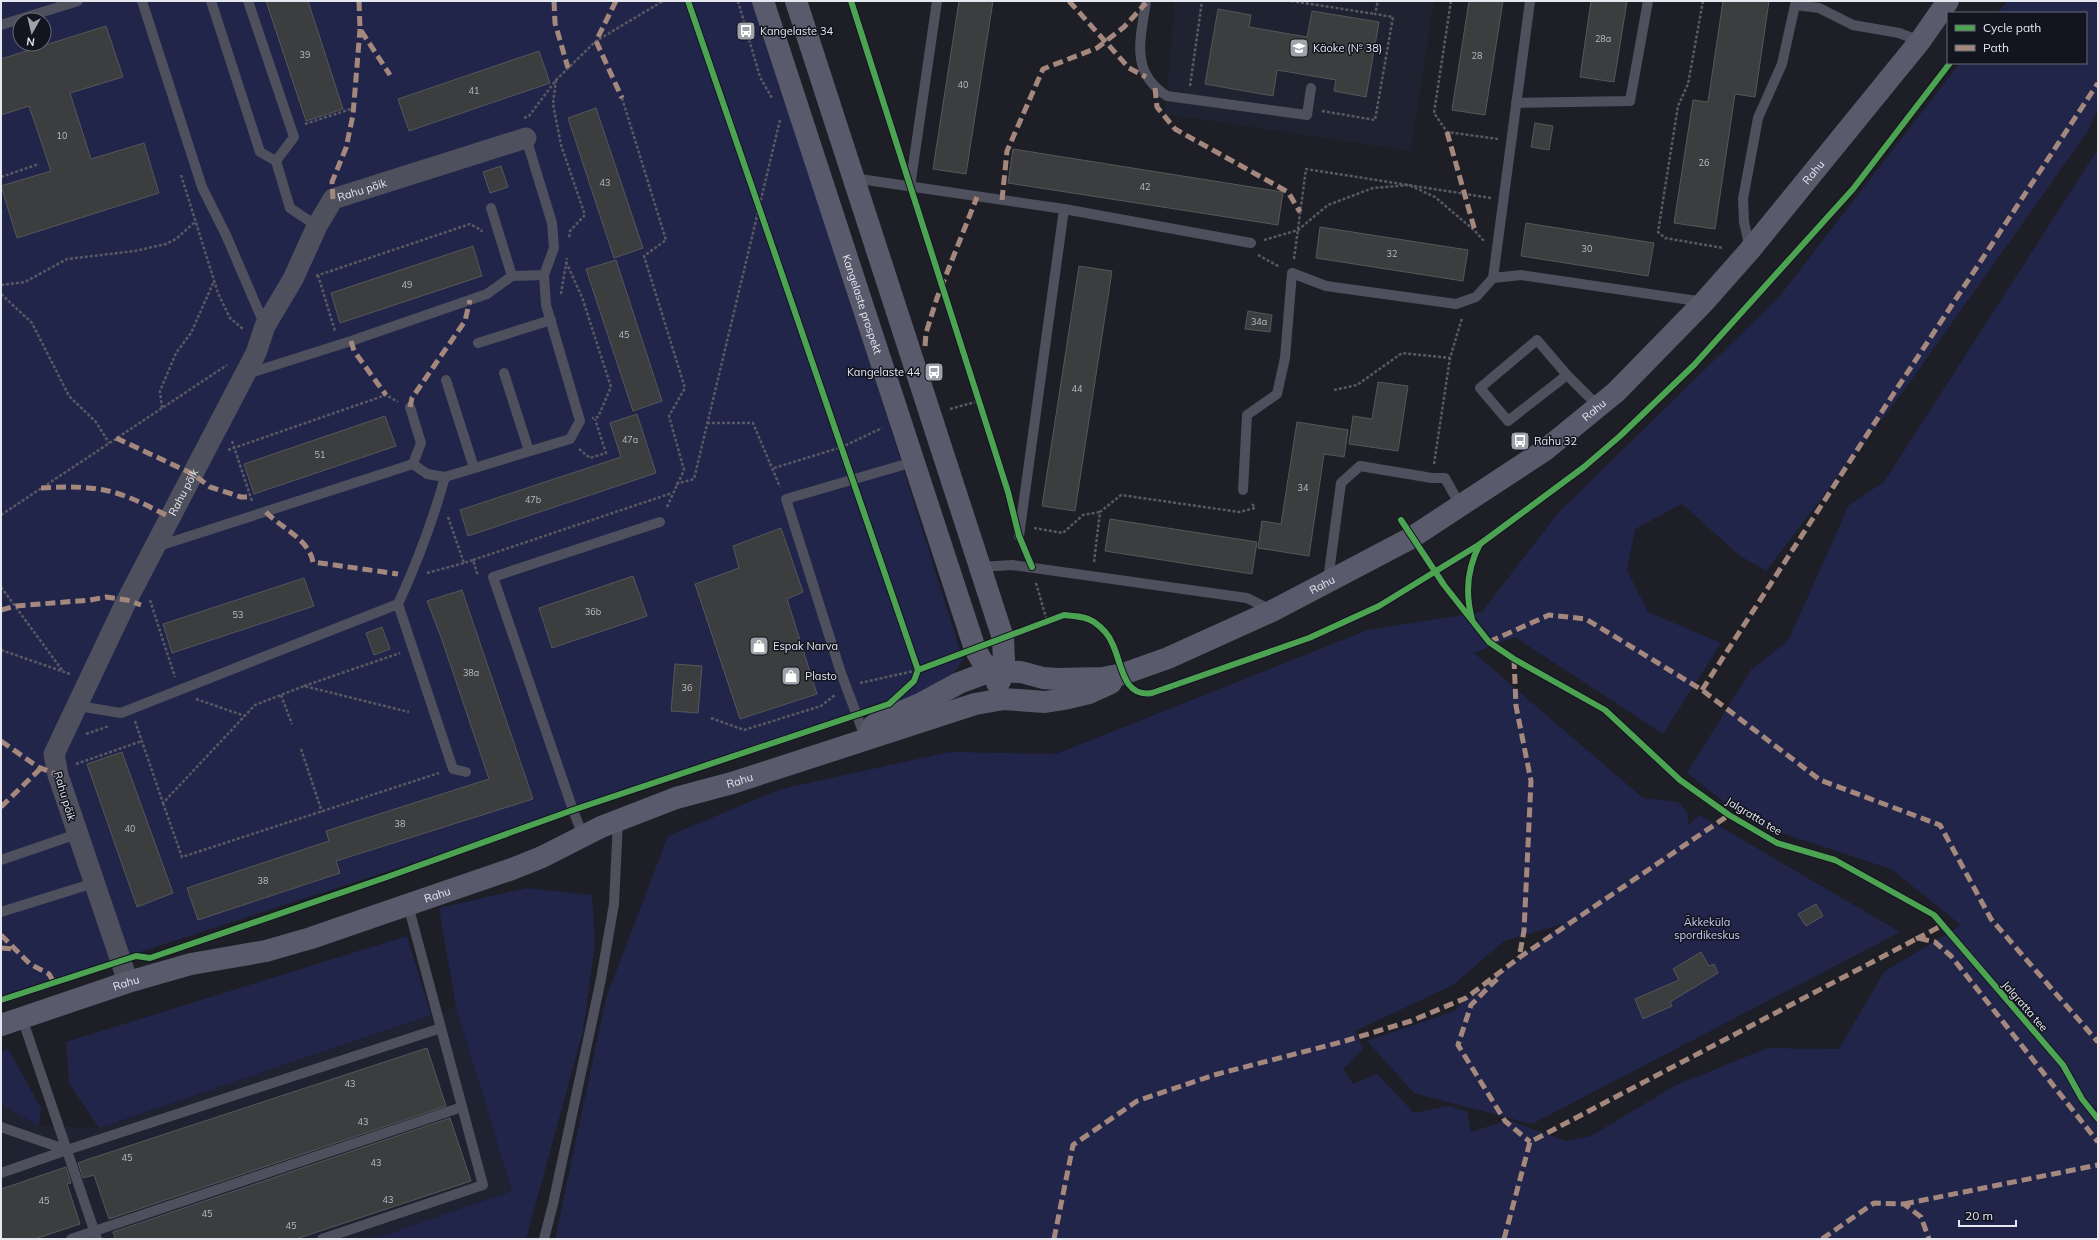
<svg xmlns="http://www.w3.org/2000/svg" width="2099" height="1240" viewBox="0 0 2099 1240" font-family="Mulish,sans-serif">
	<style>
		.built { fill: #1f2231 }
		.green { fill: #21254a; fill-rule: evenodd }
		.building { fill: #3b3d3e; stroke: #555759 }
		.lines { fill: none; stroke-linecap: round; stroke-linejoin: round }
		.path { stroke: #585962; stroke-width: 2.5; stroke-dasharray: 3 2; stroke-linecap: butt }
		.service { stroke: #4e505d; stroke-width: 10 }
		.minor { stroke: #4e505d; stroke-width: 21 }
		.secondary { stroke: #595b6c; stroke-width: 22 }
		.quiet { stroke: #a5887d; stroke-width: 5; stroke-dasharray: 10 5; stroke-linecap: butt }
		.cycleway-casing { stroke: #12141f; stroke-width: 8 }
		.cycleway { stroke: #4ca352; stroke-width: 6 }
		.labels { text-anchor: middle; stroke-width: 3; stroke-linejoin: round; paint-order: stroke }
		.number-label { font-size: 9px; fill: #bbbdc4 }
		.poi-label { font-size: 11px; fill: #e6e8f0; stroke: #12141f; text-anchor: start }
		.street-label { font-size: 11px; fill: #e6e8f0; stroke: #12141f }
		.park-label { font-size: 11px; fill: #c8cff2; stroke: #12141f }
	</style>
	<rect width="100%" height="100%" fill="#1e1f26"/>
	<g class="built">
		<polygon points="1175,1 1434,1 1411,151 1165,114"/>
		<polygon points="456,1007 512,1191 373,1239 1,1239 1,1104 39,1126 99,1128"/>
	</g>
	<g class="green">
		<path d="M1,1H757L963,660L946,684L897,706L1,997ZM20,20H44V44H20Z"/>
		<polygon points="2007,1 2098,1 2098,108 2088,131 1905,389 1766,571 1739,555 1682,504 1635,529 1627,570 1648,612 1721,643 1663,734 1515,637 1474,653 1643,798 1678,802 1688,813 1688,825 1700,815 1900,932 1532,1124 1414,1093 1367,1041 1452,1012 1562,924 1504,941 1453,985 1355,1031 1363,1049 1343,1069 1353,1084 1377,1074 1414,1113 1449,1106 1467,1112 1471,1132 1508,1120 1566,1141 1591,1136 1676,1085 1768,1048 1839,1049 1884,972 1961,925 1891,869 1764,827 1736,811 1687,773 1751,670 1788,641 1849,505 1884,482 2098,149 2098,1239 555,1239 606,998 668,836 781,789 950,752 1056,754 1368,630 1482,612 1558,513 1779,297 1960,63 2086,63 2086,13 1998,13"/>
		<polygon points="526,888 592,895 595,943 583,1031 526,1239 373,1239 512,1191 456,1007 439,908"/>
		<polygon points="407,936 431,1015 99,1128 69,1083 66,1042"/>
		<polygon points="8,1049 41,1108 39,1126 1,1104 1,1051"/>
	</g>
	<g class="building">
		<polygon points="266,1 308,1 343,109 306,121"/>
		<polygon points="959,1 993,1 966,174 933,169"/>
		<polygon points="1469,1 1503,1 1485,115 1452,110"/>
		<polygon points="1591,1 1627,1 1614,82 1580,77"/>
		<polygon points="1723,1 1769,1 1755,97 1735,94 1715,229 1674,223 1693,100 1708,102"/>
		<polygon points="1218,9 1251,15 1249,27 1307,37 1312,11 1379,22 1366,97 1334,91 1336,80 1277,70 1273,96 1205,84"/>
		<polygon points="106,26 123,77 70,93 91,159 144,143 159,193 17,238 1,186 51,171 29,106 1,115 1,59"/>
		<polygon points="539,51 550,83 409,131 398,99"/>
		<polygon points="596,108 643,248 614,258 568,118"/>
		<polygon points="1535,123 1553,126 1549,150 1531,147"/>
		<polygon points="1013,149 1283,192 1278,225 1008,183"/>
		<polygon points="501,166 508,187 490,193 483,172"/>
		<polygon points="1526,223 1654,243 1648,276 1521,256"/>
		<polygon points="1320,227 1468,250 1463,281 1316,258"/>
		<polygon points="473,246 482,276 340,323 331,293"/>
		<polygon points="616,260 662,401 633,411 586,269"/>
		<polygon points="1079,266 1112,271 1075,511 1042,506"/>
		<polygon points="1248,311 1272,315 1270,332 1245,329"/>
		<polygon points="1378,382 1408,386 1398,451 1349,444 1353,416 1372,419"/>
		<polygon points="637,414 656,473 468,536 460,510 621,457 610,423"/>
		<polygon points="385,416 396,446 254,494 244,464"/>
		<polygon points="1297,422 1348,430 1344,457 1324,454 1309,556 1258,548 1262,521 1281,524"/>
		<polygon points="1110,519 1257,542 1252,574 1105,551"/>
		<polygon points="781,528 803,592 787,599 817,694 740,719 695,584 739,568 733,546"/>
		<polygon points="633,576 647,616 552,648 539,608"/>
		<polygon points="304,578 314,606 172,653 163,624"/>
		<polygon points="462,590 533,799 336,861 340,873 198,920 187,888 329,841 326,831 489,779 441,637 427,601"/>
		<polygon points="382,627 390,649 374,655 366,633"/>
		<polygon points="675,664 702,666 698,713 671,711"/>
		<polygon points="122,752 173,893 137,907 87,764"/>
		<polygon points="1816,904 1823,916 1806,926 1798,914"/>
		<polygon points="1701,952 1709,966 1714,964 1718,973 1670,1002 1672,1006 1643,1019 1635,999 1679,980 1673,969"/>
		<polygon points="427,1048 446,1106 109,1219 94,1175 83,1178 78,1163 89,1159"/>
		<polygon points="450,1118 471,1181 296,1239 115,1239 113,1232"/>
		<polygon points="66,1167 71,1183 67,1184 80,1224 35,1239 1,1239 1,1189"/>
	</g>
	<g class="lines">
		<g class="path">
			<polyline points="738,1 760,77 772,98"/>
			<polyline points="1291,1 1375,14"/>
			<polyline points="1451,1 1434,113 1447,132 1498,139"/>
			<polyline points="1703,1 1688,84 1678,106 1658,232 1665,238 1723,248"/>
			<polyline points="556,80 553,104 561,145 585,215 570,231 569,239"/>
			<polyline points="1190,86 1202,1"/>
			<polyline points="622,98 666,240 644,256 685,388 669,416 684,470 666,509"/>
			<polyline points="1322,111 1375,120 1393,17 1375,14 1378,1"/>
			<polyline points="524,118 529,116 556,80 596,41 663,1"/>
			<polyline points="305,124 354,108"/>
			<polyline points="181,175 218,293 230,318 243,329"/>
			<polyline points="1,177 39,164"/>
			<polyline points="1264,240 1298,230 1328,205 1373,188 1409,185 1435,197 1475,231 1484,241"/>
			<polyline points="1258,255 1280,267"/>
			<polyline points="1294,259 1306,169 1491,198"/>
			<polyline points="566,262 582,297 611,387 598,417 592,418"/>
			<polyline points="318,275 335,331"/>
			<polyline points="316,276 470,224 481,230 482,232"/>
			<polyline points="1,285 25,282 67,259 135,251 166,244 176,239 196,221"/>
			<polyline points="1,294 32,323 69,396 96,422 109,443"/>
			<polyline points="561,294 567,258"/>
			<polyline points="1334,390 1357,385 1402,353 1450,358"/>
			<polyline points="162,408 160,391 176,353 191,333 214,281"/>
			<polyline points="950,409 979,401"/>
			<polyline points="707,423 753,423 780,487"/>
			<polyline points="232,441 252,501"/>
			<polyline points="579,449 590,458 606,453 595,419"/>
			<polyline points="228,450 386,395 398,402"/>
			<polyline points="1434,464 1450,358 1462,318"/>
			<polyline points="774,468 842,447 882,428"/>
			<polyline points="676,484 694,479 780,120"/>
			<polyline points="1,515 227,365"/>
			<polyline points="448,517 464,563 473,560 478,576"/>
			<polyline points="1034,528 1063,533 1083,515 1100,512"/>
			<polyline points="473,560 672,493"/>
			<polyline points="1094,562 1100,512 1121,495 1239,512 1255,508 1251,502"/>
			<polyline points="427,573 464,563"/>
			<polyline points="1036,583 1047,621"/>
			<polyline points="1,587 62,670"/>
			<polyline points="150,600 175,677"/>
			<polyline points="1,650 70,674"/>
			<polyline points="860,683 918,670"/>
			<polyline points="304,686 400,653"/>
			<polyline points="281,695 292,724"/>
			<polyline points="196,699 245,716"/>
			<polyline points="711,718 744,730 821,706 835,695"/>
			<polyline points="135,721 163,803 255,705 304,686 409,712"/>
			<polyline points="86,734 109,726"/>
			<polyline points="301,749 322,812"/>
			<polyline points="76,764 142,741"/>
			<polyline points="163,803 182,857 439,773"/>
		</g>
		<g class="service">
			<polyline points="142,1 202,187 226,235 265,326"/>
			<polyline points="211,1 260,152 276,161"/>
			<polyline points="248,1 294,137 276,161 290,208 317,226"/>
			<path d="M1146,1C1141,38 1129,72 1167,96L1307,115L1311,88"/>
			<polyline points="1,25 78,1"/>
			<polyline points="1516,103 1630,101 1648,1"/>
			<polyline points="853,178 1064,209 1251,243"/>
			<polyline points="910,187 937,1"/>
			<polyline points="491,208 512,276"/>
			<polyline points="1750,249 1744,222 1743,199 1758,118 1782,64 1795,5 1819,8 1853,25 1899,33 1920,41"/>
			<polyline points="1493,278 1530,1"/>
			<polyline points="478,343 551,320"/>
			<polyline points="504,373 529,451"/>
			<polyline points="247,374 351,341 487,294 512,276 544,275 554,248 552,223 526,138"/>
			<polyline points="1567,375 1508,421 1480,388 1537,340 1567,375 1598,406"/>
			<polyline points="446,380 474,468"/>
			<polyline points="410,407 421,443 413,464"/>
			<polyline points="1243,490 1247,415 1277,394 1285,358 1292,273 1326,286 1456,304 1476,297 1493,278 1521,275 1704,302"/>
			<polyline points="1019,536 1064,209"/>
			<polyline points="157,543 165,544 413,464 427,474 445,477"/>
			<polyline points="979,567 1012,565 1247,598 1271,610"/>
			<polyline points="1328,580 1341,483 1360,466 1432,478 1445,478 1461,507"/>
			<path d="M398,604C417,563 433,520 445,477L570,439L580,421L546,305L544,275"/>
			<polyline points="78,706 121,713 398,604 453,769 466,772"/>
			<polyline points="865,737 841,673 786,499 913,462"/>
			<polyline points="583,836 573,810 493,577 660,522"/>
			<polyline points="1,860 77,834"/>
			<polyline points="1,912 94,883"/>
			<polyline points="22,1018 97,1239"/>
			<polyline points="1,1127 67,1150 441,1028"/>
			<polyline points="1,1173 67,1150"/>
			<polyline points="71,1239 462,1107"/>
			<polyline points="322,1239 483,1185 408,905"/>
			<polyline points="544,1239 553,1204 601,979 614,904 618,820"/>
		</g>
		<path class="minor" id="s1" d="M128,982L58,775L54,754L127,600L256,353L265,326L293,279L317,226L333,199L526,138"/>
		<g class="secondary">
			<path id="s2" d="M763,1L975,649L982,661L1000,681"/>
			<polyline points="796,1 1003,638 1004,662 997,683"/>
			<path id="s3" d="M866,739L873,726L882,720L922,703L959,683L991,671L1021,672L1043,678L1057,679L1103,678L1123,674L1168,658L1272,611L1411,538L1545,450L1616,392L1704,302L1750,250L1920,41L1948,1"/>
			<path id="s4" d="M1,1025L128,982L191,964L266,951L311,938L512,869L542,857L601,827L676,798L732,783L975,704L1004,699L1045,702L1064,699L1089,693L1111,683"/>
		</g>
		<g class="quiet">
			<polyline points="359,1 360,29 390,75"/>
			<polyline points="554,1 555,23 568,68"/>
			<polyline points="616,1 596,41 622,98"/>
			<polyline points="1069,1 1129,68 1146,77"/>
			<polyline points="1155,88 1157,107 1175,129 1288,192 1300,212"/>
			<polyline points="1447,132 1475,231"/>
			<polyline points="333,199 332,182 346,148 353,115 360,29"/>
			<polyline points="1002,200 1007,151 1043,69 1097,48 1124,27 1146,3"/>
			<polyline points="351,341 354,351 386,395"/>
			<polyline points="925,346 926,333 937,298 977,197"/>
			<polyline points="410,407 412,398 465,321 470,300"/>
			<polyline points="116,438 193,474 210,487 241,497 251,497"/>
			<path d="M41,488C62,487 83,486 104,490C126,494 150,507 170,517"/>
			<path d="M266,512C281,528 309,539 313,562L398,574"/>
			<polyline points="1,610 16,606 90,600 106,597 127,600 141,605"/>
			<polyline points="1489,642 1549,615 1586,619 1702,690 1820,780 1940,825 1991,919 2098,1042"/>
			<polyline points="1514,659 1516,706 1531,781 1524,931 1519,958"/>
			<polyline points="1702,690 1894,393 2098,83"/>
			<polyline points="1,741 38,767 58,775"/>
			<polyline points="1,807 41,768"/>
			<polyline points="1,935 30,964 49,974 54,983"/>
			<polyline points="1916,939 1943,925"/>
			<polyline points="1,948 16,949"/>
			<polyline points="1497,979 1471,1005 1458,1045 1505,1121 1530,1142"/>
			<polyline points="1904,1204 2098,1165"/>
			<polyline points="1054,1239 1073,1145 1137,1101 1214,1075 1345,1041 1411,1021 1466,998 1520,957 1729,815"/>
			<polyline points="1504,1239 1530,1142 1918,938 1935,942 1951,956 2098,1142"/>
			<polyline points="1822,1239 1874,1203 1904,1204 1921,1217 1929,1239"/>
		</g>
		<defs>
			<g id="cycleway">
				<path d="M688,1L918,670L1064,615C1074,616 1086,616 1094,622C1101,627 1109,635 1112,643C1122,662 1122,698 1152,693L1309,638L1379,606L1480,544"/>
				<polyline points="851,1 1008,492 1019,536 1032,567"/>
				<polyline points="1401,520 1444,585 1489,642 1514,659 1605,710 1680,780 1729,815 1777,843 1835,860 1934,915 2063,1065 2082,1099 2098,1119"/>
				<path d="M1472,619C1465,593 1467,568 1480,544L1584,467L1620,436L1694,365L1853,189L1950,63"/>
				<polyline points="1,1000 136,956 150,958 387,877 573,810 889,704 914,681 918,670"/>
			</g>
		</defs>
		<use href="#cycleway" class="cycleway-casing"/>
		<use href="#cycleway" class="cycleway"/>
	</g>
	<defs>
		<symbol id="bus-square" viewBox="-11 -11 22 22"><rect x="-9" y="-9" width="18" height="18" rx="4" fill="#a0a2a9" stroke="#12141f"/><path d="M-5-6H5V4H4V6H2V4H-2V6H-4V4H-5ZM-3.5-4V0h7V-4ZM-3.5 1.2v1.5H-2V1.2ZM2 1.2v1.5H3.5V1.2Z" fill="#fff"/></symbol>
		<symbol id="school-square" viewBox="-11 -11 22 22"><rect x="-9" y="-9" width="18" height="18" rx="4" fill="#a0a2a9" stroke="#12141f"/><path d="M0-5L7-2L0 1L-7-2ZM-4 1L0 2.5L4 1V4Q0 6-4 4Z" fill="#fff"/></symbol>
		<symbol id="shop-square" viewBox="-11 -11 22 22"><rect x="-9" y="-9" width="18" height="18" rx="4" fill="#a0a2a9" stroke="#12141f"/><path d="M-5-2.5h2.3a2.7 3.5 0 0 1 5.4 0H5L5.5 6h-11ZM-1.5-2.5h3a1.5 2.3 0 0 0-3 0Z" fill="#fff"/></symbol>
	</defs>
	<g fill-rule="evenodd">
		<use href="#bus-square" x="735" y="20" width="22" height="22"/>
		<use href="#school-square" x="1288" y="37" width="22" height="22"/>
		<use href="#bus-square" x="923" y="361" width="22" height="22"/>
		<use href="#bus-square" x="1509" y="430" width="22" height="22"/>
		<use href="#shop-square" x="748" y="635" width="22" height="22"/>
		<use href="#shop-square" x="780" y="665" width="22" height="22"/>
	</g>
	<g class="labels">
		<g class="number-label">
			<text x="1603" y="42">28a</text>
			<text x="305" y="58">39</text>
			<text x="1477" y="59">28</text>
			<text x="963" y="88">40</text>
			<text x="474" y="94">41</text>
			<text x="62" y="139">10</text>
			<text x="1704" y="166">26</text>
			<text x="605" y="186">43</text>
			<text x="1145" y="190">42</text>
			<text x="1587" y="252">30</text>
			<text x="1392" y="257">32</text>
			<text x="407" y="288">49</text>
			<text x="1259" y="325">34a</text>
			<text x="624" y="338">45</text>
			<text x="1077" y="392">44</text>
			<text x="630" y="443">47a</text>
			<text x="320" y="458">51</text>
			<text x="1303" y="491">34</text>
			<text x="533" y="503">47b</text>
			<text x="593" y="615">36b</text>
			<text x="238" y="618">53</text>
			<text x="471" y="676">38a</text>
			<text x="687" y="691">36</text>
			<text x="400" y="827">38</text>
			<text x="130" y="832">40</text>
			<text x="263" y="884">38</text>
			<text x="350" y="1087">43</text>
			<text x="363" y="1125">43</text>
			<text x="127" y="1161">45</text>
			<text x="376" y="1166">43</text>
			<text x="388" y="1203">43</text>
			<text x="44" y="1204">45</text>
			<text x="207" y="1217">45</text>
			<text x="291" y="1229">45</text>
		</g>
		<g class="poi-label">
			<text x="760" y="35">Kangelaste 34</text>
			<text x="1313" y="52">Käoke (№ 38)</text>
			<text x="920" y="376" text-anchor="end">Kangelaste 44</text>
			<text x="1534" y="445">Rahu 32</text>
			<text x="773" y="650">Espak Narva</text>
			<text x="805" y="680">Plasto</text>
		</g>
		<g class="street-label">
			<text dy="4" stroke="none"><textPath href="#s3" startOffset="1145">Rahu</textPath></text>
			<text dy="4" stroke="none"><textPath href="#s1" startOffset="892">Rahu põik</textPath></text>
			<text dy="4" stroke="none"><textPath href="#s2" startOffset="319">Kangelaste prospekt</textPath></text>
			<text dy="4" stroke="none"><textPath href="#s3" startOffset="821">Rahu</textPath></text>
			<text dy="4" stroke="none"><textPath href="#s1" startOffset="532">Rahu põik</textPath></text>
			<text dy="4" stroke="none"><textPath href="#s3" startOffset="497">Rahu</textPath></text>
			<text dy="4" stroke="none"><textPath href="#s4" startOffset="780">Rahu</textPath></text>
			<text transform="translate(65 796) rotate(73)" y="4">Rahu põik</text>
			<text transform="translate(1754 816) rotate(31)" y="4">Jalgratta tee</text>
			<text dy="4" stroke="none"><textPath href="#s4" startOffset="456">Rahu</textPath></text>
			<text dy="4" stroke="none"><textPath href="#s4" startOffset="132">Rahu</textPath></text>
			<text transform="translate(2025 1006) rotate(49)" y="4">Jalgratta tee</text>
		</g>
		<g class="park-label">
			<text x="1707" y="926">Äkkeküla<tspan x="1707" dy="13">spordikeskus</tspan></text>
		</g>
	</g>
	<rect width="2099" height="1240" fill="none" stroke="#e6e8f0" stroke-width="4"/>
	<rect x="1947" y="12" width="140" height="52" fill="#12141f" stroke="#676973"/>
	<rect x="1955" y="25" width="20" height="6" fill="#4ca352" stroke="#676973"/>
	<text x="1983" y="32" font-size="12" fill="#e6e8f0">Cycle path</text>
	<rect x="1955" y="45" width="20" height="6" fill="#a5887d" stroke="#676973"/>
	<text x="1983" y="52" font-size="12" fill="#e6e8f0">Path</text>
	<g transform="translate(32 32) rotate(188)"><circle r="19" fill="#12141f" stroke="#676973"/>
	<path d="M0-3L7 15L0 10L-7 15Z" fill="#a0a2a9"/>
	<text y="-6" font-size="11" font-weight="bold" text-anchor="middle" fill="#e6e8f0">N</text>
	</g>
	<path d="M1959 1220v6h57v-6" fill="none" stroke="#e6e8f0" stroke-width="2"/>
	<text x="1965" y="1220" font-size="12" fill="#e6e8f0" stroke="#12141f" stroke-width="3" paint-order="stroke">20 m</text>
</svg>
